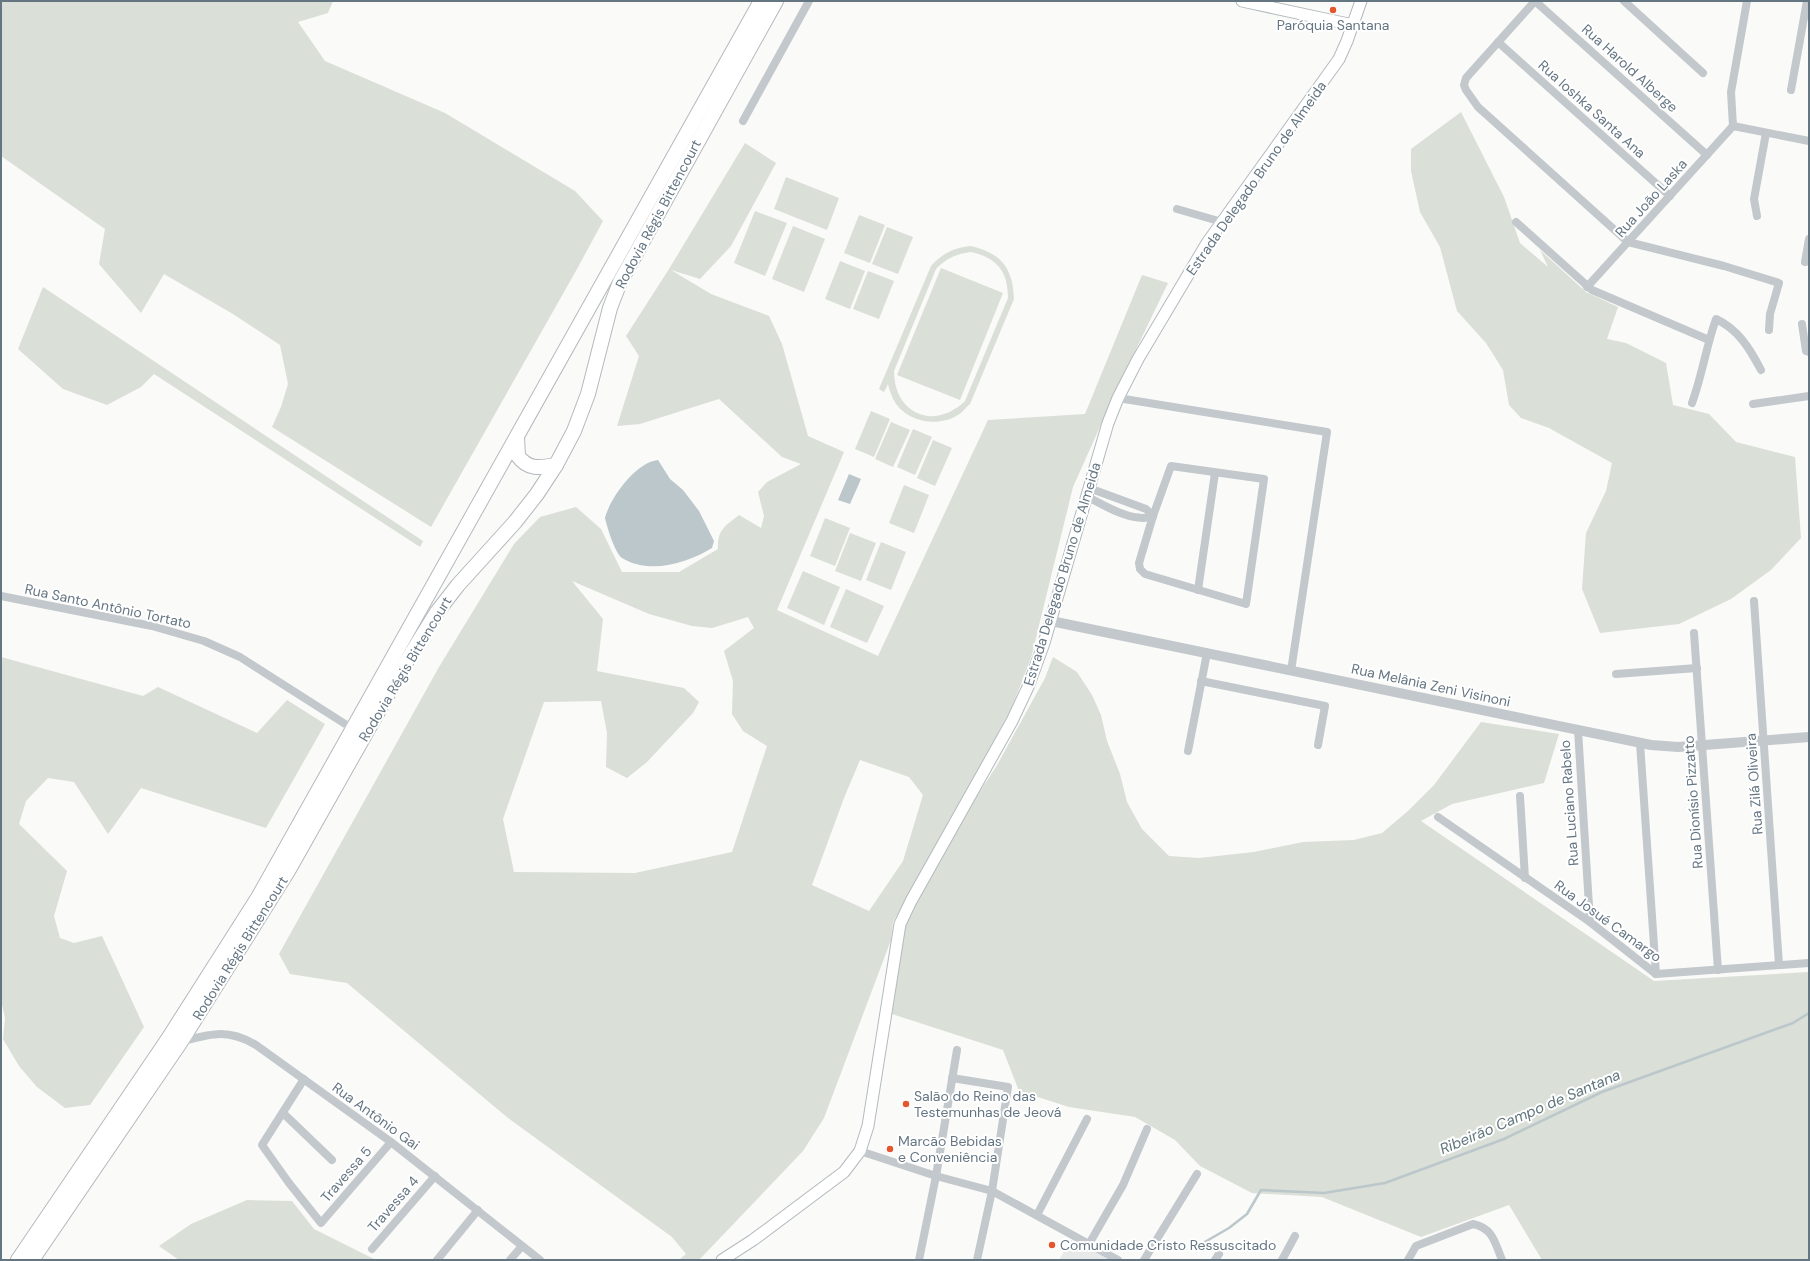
<svg xmlns="http://www.w3.org/2000/svg" width="1810" height="1261" viewBox="0 0 1810 1261" font-family="'DM Sans',sans-serif">
	<style>
		.built { fill: #e8e9e9 }
		.green { fill: #dadfd7; fill-rule: evenodd }
		.water { fill: #bbc7cb }
		.lines { fill: none; stroke-linecap: round; stroke-linejoin: round }
		.stream { stroke: #bbc7cb; stroke-width: 2.5 }
		.secondary-casing { stroke: #b3babf; stroke-width: 13 }
		.motorway-casing { stroke: #b4b9bd; stroke-width: 16 }
		.minor { stroke: #c3c8cc; stroke-width: 8 }
		.tertiary { stroke: #c3c8cc; stroke-width: 10 }
		.secondary { stroke: #fff; stroke-width: 11 }
		.motorway { stroke: #fff; stroke-width: 14 }
		.poi-dot { fill: #e4572e; stroke: #fff; stroke-width: 1.5 }
		.labels { text-anchor: middle; stroke-width: 4; stroke-linejoin: round; paint-order: stroke }
		.poi-label { font-size: 14px; fill: #657683; stroke: #fff; text-anchor: start }
		.street-label { font-size: 14px; fill: #657683; stroke: #fff }
		.water-label { font-size: 15px; font-style: italic; fill: #60757c; stroke: #fff }
	</style>
	<rect width="100%" height="100%" fill="#fafaf8"/>
	<polygon class="built" points="1071,1240 1081,1244 1109,1260 1059,1260"/>
	<g class="green">
		<polygon points="1,1 333,1 328,13 298,22 325,61 445,113 575,191 603,221 577,269 431,527 272,427 281,407 288,384 280,345 233,314 164,274 141,313 99,264 105,229 1,156"/>
		<polygon points="1461,112 1504,197 1520,243 1548,267 1540,250 1586,292 1618,307 1607,339 1626,343 1666,363 1673,405 1709,414 1736,442 1795,457 1801,538 1771,570 1731,599 1679,624 1600,633 1582,589 1586,533 1606,491 1612,463 1549,428 1521,418 1509,405 1503,370 1486,343 1457,311 1440,247 1420,212 1411,171 1411,149"/>
		<path d="M745,143L776,163L731,246L700,279L671,270L711,294L769,316L782,344L808,436L844,452L777,610L878,656L988,420L1085,414L1142,275L1168,283L1116,391L1073,487L1031,658L1012,707L967,791L893,922L891,940L824,1118L803,1151L699,1260H679L686,1254L672,1237L508,1118L347,983L290,974L279,954L439,667L514,544L540,517L576,507L601,529L622,572H679L718,549C717,530 725,526 739,515L761,528L764,516L758,492L767,482L801,464L782,457L719,399L640,424L617,426L639,356L626,336L669,269ZM572,581L649,614L692,626L712,628L748,617L754,628L724,651L733,681L732,714L743,731L767,746L732,852L635,873L514,872L503,819L544,702L601,701L607,733L606,767L627,778L647,762L693,713L699,702L684,688L597,671L603,619ZM860,760L909,777L923,795L903,861L869,911L812,885L844,798Z"/>
		<polygon points="786,177 839,198 827,230 774,209"/>
		<polygon points="755,211 787,223 765,276 734,263"/>
		<polygon points="859,215 885,225 870,263 844,253"/>
		<polygon points="793,226 825,239 804,292 772,279"/>
		<polygon points="887,227 913,237 898,274 872,264"/>
		<path d="M971,246C1001,253 1013,268 1014,299L970,404C966,407 963,412 958,415C937,428 905,422 893,399C891,394 889,389 888,384L884,392L879,389L931,266C943,253 953,248 971,246ZM971,252C997,258 1008,271 1008,298L965,401C934,431 894,414 894,371L936,269C947,258 956,254 971,252Z"/>
		<polygon points="840,261 865,271 850,309 825,299"/>
		<polygon points="941,268 1003,293 960,400 897,375"/>
		<polygon points="868,271 894,281 879,319 853,309"/>
		<polygon points="43,287 423,541 420,547 154,374 141,387 107,405 63,389 18,349"/>
		<polygon points="871,411 890,419 874,457 855,449"/>
		<polygon points="891,422 910,430 893,467 875,459"/>
		<polygon points="913,429 932,437 915,475 897,467"/>
		<polygon points="933,440 952,448 935,486 917,478"/>
		<polygon points="904,485 929,495 914,533 889,523"/>
		<polygon points="825,518 850,528 835,566 810,556"/>
		<polygon points="850,533 876,543 861,581 835,571"/>
		<polygon points="881,542 906,552 891,590 866,580"/>
		<polygon points="803,571 840,587 824,625 787,608"/>
		<polygon points="846,589 884,606 867,643 830,627"/>
		<polygon points="1,657 143,696 158,687 257,733 287,700 325,724 266,828 141,788 108,834 74,782 48,778 26,801 19,824 67,871 54,916 60,938 74,943 102,936 144,1027 90,1105 65,1108 37,1087 19,1066 3,1039 5,1018 1,1000"/>
		<polygon points="1053,657 1077,672 1092,695 1101,715 1107,741 1120,774 1127,802 1142,829 1169,856 1199,858 1254,852 1303,842 1354,840 1382,833 1408,811 1434,785 1481,722 1559,734 1544,783 1452,804 1421,821 1654,981 1809,972 1809,1260 1542,1260 1509,1205 1421,1237 1322,1197 1252,1193 1200,1166 1175,1140 1135,1117 1069,1107 1019,1091 1003,1050 892,1014 904,923 962,818 996,767 1045,678"/>
		<polygon points="247,1200 292,1201 314,1229 376,1260 179,1260 159,1246 191,1224"/>
	</g>
	<g class="water">
		<path d="M658,460L670,479L683,490L699,511L714,541L712,548C688,563 649,575 622,558C615,553 607,527 605,518C610,498 636,462 658,460Z"/>
		<polygon points="849,474 861,479 850,504 838,500"/>
	</g>
	<g class="lines">
		<polyline class="stream" points="1203,1243 1229,1228 1247,1214 1261,1190 1324,1193 1385,1183 1504,1139 1602,1092 1793,1023 1809,1013"/>
		<defs>
			<g id="secondary">
				<polyline points="1242,1 1353,25"/>
				<polyline points="722,1260 753,1240 844,1172 860,1151 868,1126 900,924 911,901 1012,721 1028,687 1044,643 1108,423 1118,398 1138,359 1207,243 1339,59 1347,41 1361,1"/>
			</g>
			<g id="motorway">
				<path d="M517,437L518,456C528,470 540,468 556,465"/>
				<polyline points="18,1260 168,1039 259,896 761,1"/>
				<polyline points="32,1260 180,1043 248,935 288,871 406,662 437,612 458,585 515,522 537,494 556,465 574,431 588,394 610,308 620,282 776,1"/>
			</g>
		</defs>
		<use href="#secondary" class="secondary-casing"/>
		<use href="#motorway" class="motorway-casing"/>
		<g class="minor">
			<polyline points="1535,1 1466,78 1464,85 1466,90 1478,107 1628,242 1724,266 1779,283 1770,314 1769,330"/>
			<polyline points="1535,1 1707,155"/>
			<polyline points="1624,1 1703,73"/>
			<polyline points="1498,42 1670,196"/>
			<polyline points="1791,90 1807,1"/>
			<polyline points="743,121 809,1"/>
			<polyline points="1733,126 1731,92 1747,1"/>
			<polyline points="1733,126 1809,141"/>
			<polyline points="1177,209 1222,222"/>
			<polyline points="1757,216 1754,199 1766,133"/>
			<polyline points="1516,222 1592,290 1709,340"/>
			<polyline points="1805,262 1809,239"/>
			<polyline points="1587,287 1733,126"/>
			<polyline points="1802,324 1806,351 1809,352"/>
			<polyline points="1118,398 1327,432 1291,671"/>
			<path d="M1692,403C1702,376 1706,347 1716,319C1738,329 1750,349 1761,370"/>
			<polyline points="1753,404 1809,396"/>
			<polygon points="1171,466 1264,479 1246,604 1145,574 1140,569 1139,563 1153,516"/>
			<path d="M1086,496C1103,505 1134,524 1153,516L1146,509L1089,488"/>
			<polyline points="1198,590 1215,473"/>
			<polyline points="1,596 152,626 204,641 240,657 353,729"/>
			<polyline points="1754,601 1779,965"/>
			<polyline points="1694,633 1718,970"/>
			<polyline points="1616,674 1697,668"/>
			<polyline points="1201,681 1325,706 1318,745"/>
			<polyline points="1578,730 1590,922"/>
			<polyline points="1640,743 1656,974"/>
			<polyline points="1188,751 1207,653"/>
			<polyline points="1520,796 1525,878"/>
			<polyline points="1438,817 1590,922 1656,974 1809,963"/>
			<path d="M180,1042C211,1034 227,1028 256,1045L391,1142L540,1260"/>
			<polyline points="952,1078 1008,1087 992,1191 977,1260"/>
			<polyline points="304,1079 262,1145 289,1183 321,1223 391,1142"/>
			<polyline points="283,1113 332,1160"/>
			<polyline points="860,1151 936,1176 992,1191 1118,1260"/>
			<polyline points="1037,1215 1087,1119"/>
			<polyline points="1089,1244 1123,1185 1147,1129"/>
			<polyline points="372,1249 435,1176"/>
			<polyline points="437,1260 478,1210"/>
			<polyline points="510,1260 522,1246"/>
			<polyline points="919,1260 936,1176 957,1050"/>
			<polyline points="1144,1260 1197,1174"/>
			<polyline points="1215,1260 1219,1254"/>
			<polyline points="1282,1260 1295,1236"/>
			<path d="M1408,1260L1416,1246L1473,1224C1493,1228 1495,1243 1502,1260"/>
		</g>
		<polyline class="tertiary" points="1051,621 1651,745 1678,747 1809,737"/>
		<use href="#secondary" class="secondary"/>
		<use href="#motorway" class="motorway"/>
	</g>
	<g class="poi-dot">
		<circle cx="1333" cy="10" r="4"/>
		<circle cx="906" cy="1104" r="4"/>
		<circle cx="890" cy="1149" r="4"/>
		<circle cx="1052" cy="1245" r="4"/>
	</g>
	<g class="labels">
		<g class="poi-label">
			<text x="1333" y="30" text-anchor="middle">Paróquia Santana</text>
			<text x="914" y="1101">Salão do Reino das<tspan x="914" dy="16">Testemunhas de Jeová</tspan></text>
			<text x="898" y="1146">Marcão Bebidas<tspan x="898" dy="16">e Conveniência</tspan></text>
			<text x="1060" y="1250">Comunidade Cristo Ressuscitado</text>
		</g>
		<g class="street-label">
			<text transform="translate(1630 68) rotate(42)" y="5">Rua Harold Alberge</text>
			<text transform="translate(1592 109) rotate(42)" y="5">Rua Ioshka Santa Ana</text>
			<text transform="translate(1256 178) rotate(-55)" y="5">Estrada Delegado Bruno de Almeida</text>
			<text transform="translate(1651 198) rotate(-48)" y="5">Rua João Laska</text>
			<text transform="translate(658 214) rotate(-62)" y="5">Rodovia Régis Bittencourt</text>
			<text transform="translate(1062 574) rotate(-73)" y="5">Estrada Delegado Bruno de Almeida</text>
			<text transform="translate(108 606) rotate(12)" y="5">Rua Santo Antônio Tortato</text>
			<text transform="translate(405 669) rotate(-59)" y="5">Rodovia Régis Bittencourt</text>
			<text transform="translate(1431 685) rotate(12)" y="5">Rua Melânia Zeni Visinoni</text>
			<text transform="translate(1754 784) rotate(-94)" y="5">Rua Zilá Oliveira</text>
			<text transform="translate(1693 802) rotate(-94)" y="5">Rua Dionísio Pizzatto</text>
			<text transform="translate(1569 803) rotate(-94)" y="5">Rua Luciano Rabelo</text>
			<text transform="translate(1608 921) rotate(36)" y="5">Rua Josué Camargo</text>
			<text transform="translate(240 948) rotate(-58)" y="5">Rodovia Régis Bittencourt</text>
			<text transform="translate(376 1116) rotate(36)" y="5">Rua Antônio Gai</text>
			<text transform="translate(346 1174) rotate(-49)" y="5">Travessa 5</text>
			<text transform="translate(393 1204) rotate(-49)" y="5">Travessa 4</text>
		</g>
		<g class="water-label">
			<text transform="translate(1530 1112) rotate(-23)" y="5">Ribeirão Campo de Santana</text>
		</g>
	</g>
	<rect width="1810" height="1261" fill="none" stroke="#657683" stroke-width="4"/>
</svg>
